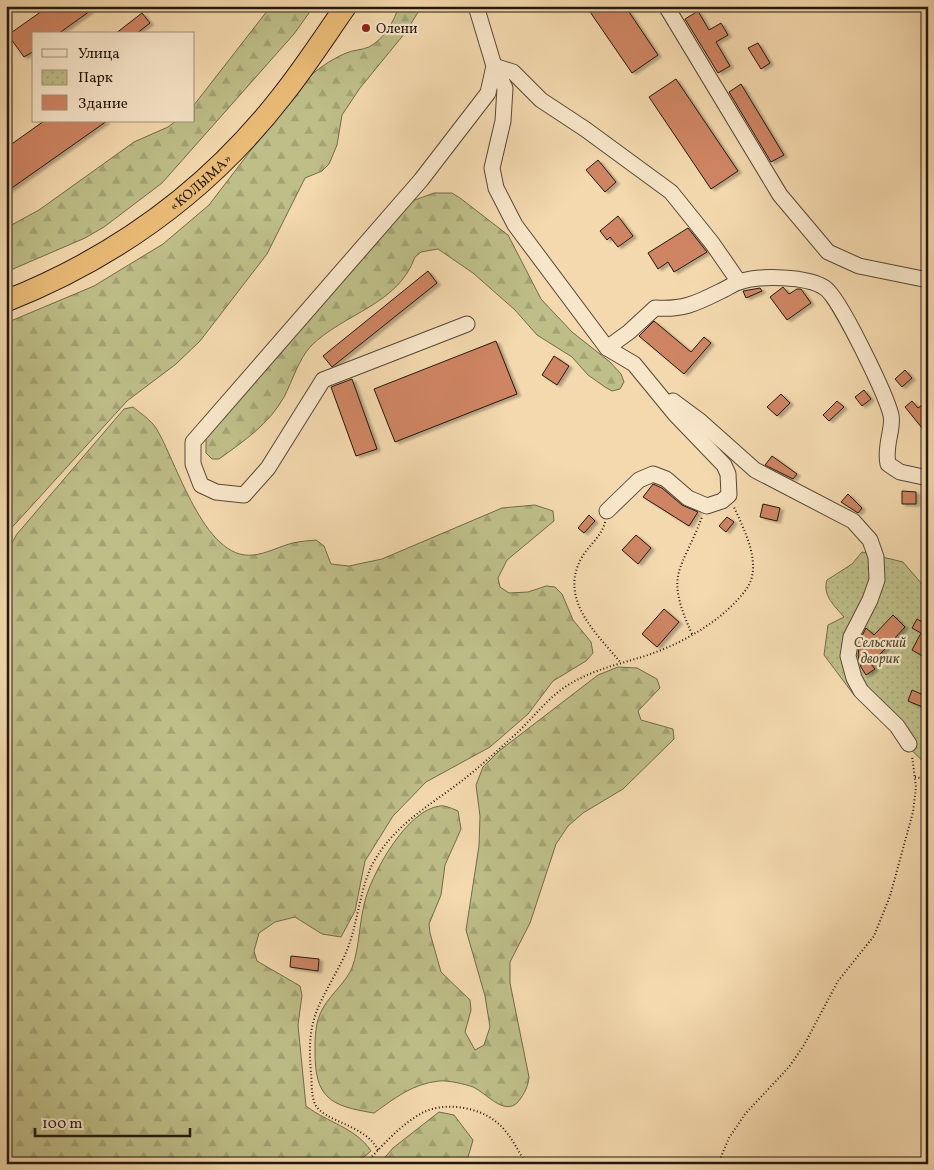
<svg xmlns="http://www.w3.org/2000/svg" width="934" height="1170" viewBox="0 0 934 1170" font-family="Vollkorn,serif">
	<style>
		.forest { fill: url(#forest-firs); stroke: #706b4a }
		.park { fill: url(#park-dots); stroke: #706b4a }
		.building { fill: #cf8564; stroke: #22180d; filter: url(#shadow) }
		.lines { fill: none; stroke-linecap: round; stroke-linejoin: round }
		.minor-casing { stroke: #564835; stroke-width: 17 }
		.highway-casing { stroke: #22180d; stroke-width: 23 }
		.path { stroke: #22180d; stroke-width: 2; stroke-dasharray: 1 2.5; stroke-linecap: butt }
		.minor { stroke: #f8e6ca; stroke-width: 15 }
		.highway { stroke: #eabc77; stroke-width: 21 }
		.poi-dot { fill: #8f2418; stroke: #f8e6ca; stroke-width: 2 }
		.labels { text-anchor: middle; stroke-width: 4.5; stroke-linejoin: round; paint-order: stroke }
		.poi-label { font-size: 14px; fill: #22180d; stroke: #f8e6ca; text-anchor: start }
		.street-label { font-size: 14px; fill: #22180d; stroke: #f8e6ca }
		.park-label { font-size: 14px; font-style: italic; fill: #514a32; stroke: #f8e6ca }
	</style>
	<defs>
		<pattern id="forest-firs" width="22" height="20" patternUnits="userSpaceOnUse" patternTransform="scale(1.25)"><rect width="22" height="20" fill="#bebe88"/><path d="M5 1l3.5 6h-7zM16 11l3.5 6h-7z" fill="#a3a374"/></pattern>
		<pattern id="park-dots" width="8" height="8" patternUnits="userSpaceOnUse" patternTransform="scale(1.25)"><rect width="8" height="8" fill="#bebe88"/><path d="M2 2h.1M6 6h.1" fill="none" stroke="#a3a374" stroke-width="1.8" stroke-linecap="round"/></pattern>
		<filter id="shadow"><feDropShadow dx="3.5" dy="2" stdDeviation="1" flood-color="#0004"/></filter>
	</defs>
	<rect width="100%" height="100%" fill="#f4d9ae"/>
	<filter id="stains"><feTurbulence type="fractalNoise" baseFrequency=".004" numOctaves="4"/><feColorMatrix values="0 0 0 0 .2 0 0 0 0 .09 0 0 0 0 .02 0 0 0 .5 -.17"/></filter>
	<radialGradient id="worn" r=".72"><stop offset=".6" stop-color="#630" stop-opacity="0"/><stop offset="1" stop-color="#630" stop-opacity=".3"/></radialGradient>
	<g class="forest">
		<polygon points="271,6 314,6 294,34 162,183 104,227 85,238 6,272 6,228 39,210 134,142 168,127 176,121 194,121 194,105"/>
		<path d="M399,6H422L405,33L360,88L342,115L337,145L329,164L322,171L305,178L267,254L200,341L176,364L127,401L6,534V323L94,286L163,244L209,205L303,82C316,70 330,60 346,53C353,50 362,50 369,47C385,38 393,23 399,6Z"/>
		<path d="M434,193H452L460,198L508,235L541,299L572,332L610,362L621,374L624,382L620,389L612,391L605,387L588,375L572,357L537,335L515,310L473,273L438,249L421,252L415,257C398,305 344,313 311,346C298,360 293,380 284,397C269,424 244,441 219,459H212L206,453V437L412,201Z"/>
		<path d="M133,407C140,413 151,420 156,428C176,460 204,561 253,555C266,554 280,546 293,543C301,541 308,541 316,540L324,546L331,564L349,566L382,559L502,508L535,505L553,511L554,521L507,560L498,578L500,587L509,593L528,592L546,586L555,587L562,594L573,620L591,642L593,653L586,661L553,681L528,714L490,747L426,782L393,816L365,861L355,911L341,937L322,934L295,917L275,922L259,933L254,951L257,961L300,986L302,995L298,1025L306,1106C328,1123 355,1127 371,1151L356,1164H6V553L17,534L124,409Z"/>
		<path d="M618,667L637,668L657,679L660,688L638,711L641,720L673,729L674,739L623,789L583,813L568,826L556,844L530,923L510,962V983L529,1077C528,1086 526,1090 521,1098C507,1120 488,1094 473,1087C465,1084 447,1080 439,1081C412,1084 395,1098 374,1113C330,1106 315,1098 315,1052C315,1036 315,1022 323,1008C331,994 346,982 352,968C360,946 359,920 366,897C375,869 407,810 440,806C445,805 453,809 458,811L461,829L445,865L441,895L429,924L430,933L441,972L470,1000L471,1010L465,1032L475,1050L484,1045L490,1027L485,996L466,930L479,846L480,816L476,785L483,767L499,751L598,675Z"/>
		<polygon points="439,1112 454,1115 473,1140 466,1164 379,1164 393,1148"/>
	</g>
	<path class="park" d="M862,552L903,562L928,591V766L854,695L824,655L828,625L844,617C835,606 822,596 827,580L852,564Z"/>
	<g class="building">
		<polygon points="49,6 86,6 90,11 58,34 34,34 34,51 24,57 8,35"/>
		<polygon points="586,6 625,6 658,55 632,73"/>
		<polygon points="698,11 709,30 721,23 728,35 716,42 730,66 718,73 685,19"/>
		<polygon points="142,13 150,23 136,34 115,34"/>
		<polygon points="758,43 770,63 761,69 748,48"/>
		<polygon points="676,79 738,171 711,189 649,97"/>
		<polygon points="741,84 784,155 771,162 729,92"/>
		<polygon points="44,121 107,121 6,192 6,148"/>
		<polygon points="598,160 616,182 605,192 586,170"/>
		<polygon points="618,216 633,236 618,247 610,237 607,240 600,231"/>
		<polygon points="688,228 707,252 674,272 668,262 658,269 648,253"/>
		<polygon points="428,271 437,283 332,367 323,356"/>
		<polygon points="783,287 789,294 797,289 801,289 811,303 787,320 770,297"/>
		<polygon points="760,288 762,291 746,298 743,291"/>
		<polygon points="654,321 691,352 704,337 711,343 684,374 639,336"/>
		<polygon points="496,341 517,394 395,442 374,389"/>
		<polygon points="554,356 569,366 557,385 542,375"/>
		<polygon points="905,370 912,378 902,387 895,379"/>
		<polygon points="352,379 377,449 356,456 331,387"/>
		<polygon points="864,390 871,399 862,406 855,397"/>
		<polygon points="781,394 790,403 777,416 767,407"/>
		<polygon points="837,401 844,407 829,421 823,415"/>
		<polygon points="912,401 918,408 928,401 928,424 922,428 905,407"/>
		<polygon points="772,456 797,474 793,479 765,465"/>
		<polygon points="653,484 662,488 682,505 698,512 689,526 643,497"/>
		<polygon points="902,491 916,492 916,504 902,504"/>
		<polygon points="848,494 862,508 858,513 841,502"/>
		<polygon points="763,504 780,508 777,521 760,517"/>
		<polygon points="589,515 595,521 584,533 578,528"/>
		<polygon points="727,517 734,522 726,532 719,526"/>
		<polygon points="636,535 651,548 638,564 622,550"/>
		<polygon points="664,609 679,622 657,647 642,634"/>
		<polygon points="893,615 905,627 871,664 875,669 866,675 861,667 858,655 859,648 868,642 862,636 866,628 874,635"/>
		<polygon points="917,619 926,624 928,621 928,659 912,650 921,633 912,628"/>
		<polygon points="912,690 928,697 925,708 908,701"/>
		<polygon points="291,956 319,959 318,971 290,967"/>
	</g>
	<g class="lines">
		<defs>
			<g id="minor">
				<polyline points="666,6 780,195 828,252 859,266 928,280"/>
				<polyline points="467,324 323,380 268,468 244,495 216,492 201,485 193,464 193,442 421,180 488,93 494,66 476,6"/>
				<path d="M607,348L629,332L655,308C682,310 695,304 719,292C726,289 733,284 739,282C759,275 808,276 825,288C840,298 886,395 891,415C894,429 884,445 888,464L900,472L928,478"/>
				<polyline points="673,401 700,421 755,470 853,521 870,540 876,557 877,580 870,600 851,637 848,656 854,678 861,691 897,726 909,744"/>
				<polyline points="607,511 639,480 653,474 666,479 688,498 707,506 722,501 729,495 728,474 724,465 675,414 634,364 607,348 515,225 496,188 492,168 503,121 505,88 494,66 513,72 541,100 585,129 671,192 712,243 739,282"/>
			</g>
			<g id="highway">
				<path id="s1" d="M6,301C117,257 209,190 282,96C305,67 325,36 346,6"/>
			</g>
		</defs>
		<use href="#minor" class="minor-casing"/>
		<use href="#highway" class="highway-casing"/>
		<g class="path">
			<path d="M605,522C602,536 589,545 582,557C558,599 596,633 621,663"/>
			<path d="M692,634C664,572 681,573 702,517"/>
			<polyline points="915,777 928,780"/>
			<path d="M378,1150C365,1124 323,1122 315,1104C311,1095 312,1082 311,1073C306,1016 319,1007 343,959C358,929 358,894 372,865C392,827 426,808 459,783C479,768 498,750 517,733C536,715 552,692 577,680C599,668 624,663 648,655C683,643 722,621 745,591C764,567 745,532 734,507"/>
			<path d="M365,1164C382,1146 400,1125 422,1113C442,1102 476,1106 495,1121C509,1131 517,1149 526,1164"/>
			<polyline points="718,1164 729,1138 745,1114 789,1067 804,1045 838,981 874,936 890,896 913,812 916,787 912,756"/>
		</g>
		<use href="#minor" class="minor"/>
		<use href="#highway" class="highway"/>
	</g>
	<circle class="poi-dot" cx="366" cy="28" r="5"/>
	<g class="labels">
		<g class="poi-label">
			<text x="376" y="33">Олени</text>
		</g>
		<g class="street-label">
			<text dy="5" stroke="none"><textPath href="#s1" startOffset="229">«КОЛЫМА»</textPath></text>
		</g>
		<g class="park-label">
			<text x="880" y="647">Сельский<tspan x="880" dy="16">дворик</tspan></text>
		</g>
	</g>
	<rect width="934" height="1170" fill="none" stroke="#f4d9ae" stroke-width="25"/>
	<rect x="8" y="8" width="919" height="1155" fill="none" stroke="#22180d" stroke-width="2.5"/>
	<rect x="12" y="12" width="909" height="1145" fill="none" stroke="#22180d"/>
	<rect x="32" y="32" width="162" height="90" fill="#f8e6ca" stroke="#a2947e"/>
	<rect x="42" y="49" width="25" height="8" fill="#f8e6ca" stroke="#a2947e"/>
	<text x="78" y="58" font-size="15" fill="#22180d">Улица</text>
	<rect x="42" y="70" width="25" height="15" fill="url(#park-dots)" stroke="#a2947e"/>
	<text x="78" y="82" font-size="15" fill="#22180d">Парк</text>
	<rect x="42" y="95" width="25" height="15" fill="#cf8564" stroke="#a2947e"/>
	<text x="78" y="108" font-size="15" fill="#22180d">Здание</text>
	<path d="M35 1128v8h155v-8" fill="none" stroke="#22180d" stroke-width="2.5"/>
	<text x="42" y="1128" font-size="15" fill="#22180d" stroke="#f8e6ca" stroke-width="4" paint-order="stroke">100 m</text>
	<rect width="100%" height="100%" filter="url(#stains)"/>
	<rect width="100%" height="100%" fill="url(#worn)"/>
</svg>
